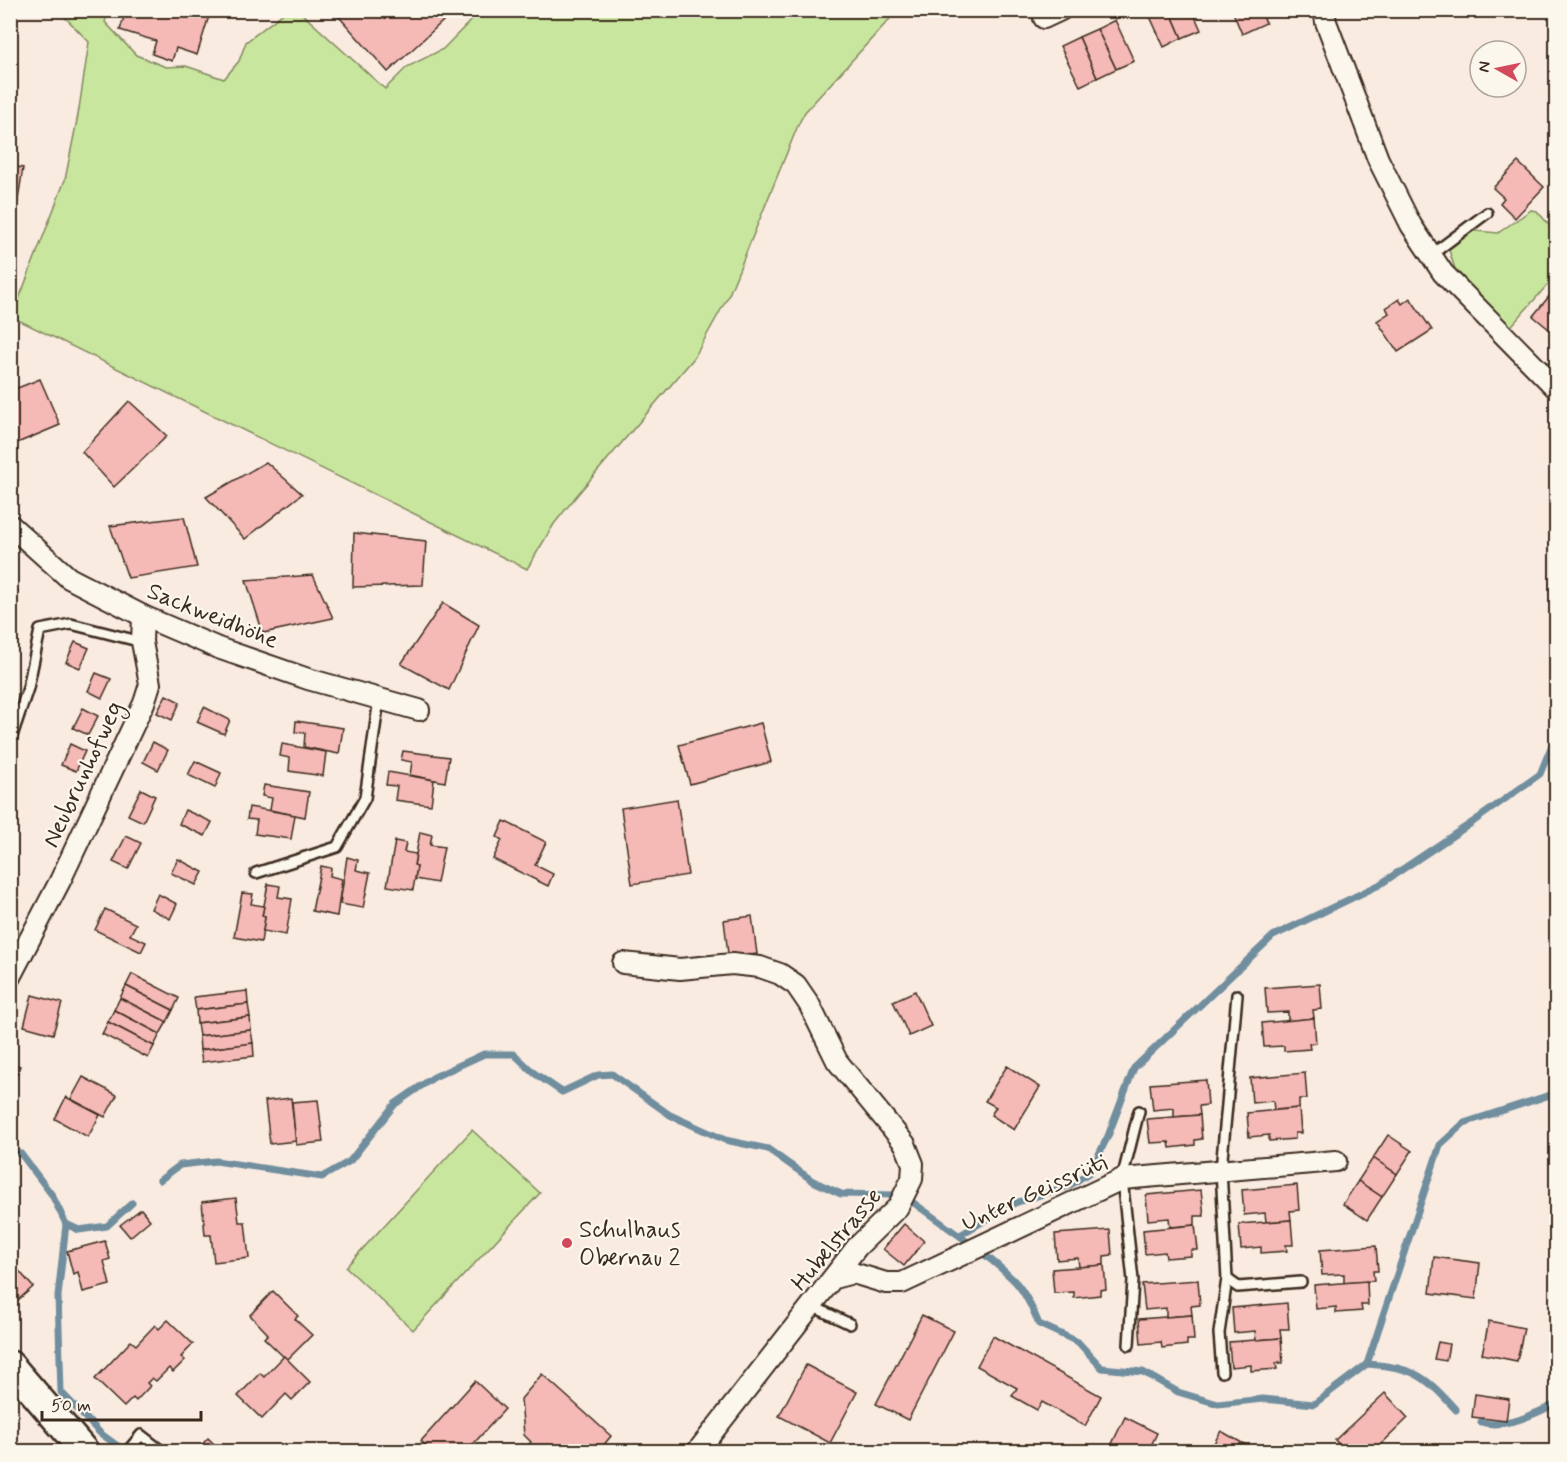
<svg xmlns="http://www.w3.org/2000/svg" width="1567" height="1462" viewBox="0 0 1567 1462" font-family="Mynerve,sans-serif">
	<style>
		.green { fill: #c9e69e; stroke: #82885e; stroke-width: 1.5 }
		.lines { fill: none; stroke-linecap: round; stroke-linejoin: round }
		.stream { stroke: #6f8e9e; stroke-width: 7 }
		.building { fill: #f5b9b6; stroke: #3b2a1e; stroke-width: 1.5 }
		.lane-casing { stroke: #3b2a1e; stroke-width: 14 }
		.street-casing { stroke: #3b2a1e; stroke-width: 24 }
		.secondary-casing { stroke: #3b2a1e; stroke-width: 32 }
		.lane { stroke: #fbf7ec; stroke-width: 9 }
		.street { stroke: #fbf7ec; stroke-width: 20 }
		.secondary { stroke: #fbf7ec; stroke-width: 27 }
		.poi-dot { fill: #d1495b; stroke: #fbf7ec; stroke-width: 2 }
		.labels { text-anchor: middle; stroke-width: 4.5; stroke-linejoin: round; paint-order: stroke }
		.street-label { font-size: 24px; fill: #3b2a1e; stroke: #fbf7ec }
		.poi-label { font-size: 24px; fill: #3b2a1e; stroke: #fbf7ec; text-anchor: start }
	</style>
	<rect width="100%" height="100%" fill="#faebe1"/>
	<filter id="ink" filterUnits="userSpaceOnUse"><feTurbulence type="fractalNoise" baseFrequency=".0167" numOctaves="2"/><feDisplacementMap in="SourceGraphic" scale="12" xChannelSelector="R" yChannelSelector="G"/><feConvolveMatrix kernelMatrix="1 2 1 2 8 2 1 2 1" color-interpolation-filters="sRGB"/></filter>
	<g filter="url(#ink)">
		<g class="green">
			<polygon points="59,11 108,11 105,22 136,55 166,67 186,66 224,79 239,61 246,42 286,11 299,11 385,89 407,67 443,49 480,11 897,11 805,112 799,123 728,297 694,358 578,494 554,524 527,569 12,317 65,180 78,115 89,42"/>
			<polygon points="1531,210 1537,211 1556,233 1556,275 1507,331 1461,288 1448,247 1465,230 1498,233"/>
			<polygon points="472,1130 540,1193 413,1330 346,1267"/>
		</g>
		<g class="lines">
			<g class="stream">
				<polyline points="10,1151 21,1154 52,1195 66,1224 79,1230 107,1226 132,1203"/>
				<polyline points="160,1180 180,1165 216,1161 322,1177 350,1161 395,1104 434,1077 484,1054 514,1054 534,1073 562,1092 598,1075 612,1074 670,1115 725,1140 768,1149 813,1181 841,1194 895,1195"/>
				<polyline points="911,1201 968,1242"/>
				<polyline points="66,1224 58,1296 61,1392 100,1433 126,1452"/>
				<polyline points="960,1235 1015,1203 1069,1186 1090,1172 1108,1136 1134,1068 1273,936 1379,885 1473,822 1540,774 1556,735"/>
				<path d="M985,1255C1017,1281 1023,1286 1039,1324L1078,1342L1102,1368L1143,1372L1178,1392L1218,1404L1263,1399L1314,1404L1367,1364"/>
				<polyline points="1367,1364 1440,1145 1464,1123 1556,1093"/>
				<path d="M1367,1364C1415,1367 1425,1376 1456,1410"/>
				<path d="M1481,1422C1505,1430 1535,1413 1556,1404"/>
			</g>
		</g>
		<g class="building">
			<polygon points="126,10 191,10 209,16 197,55 176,48 172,61 152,54 156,41 120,30"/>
			<polygon points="333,10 455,10 388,72"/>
			<polygon points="1147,10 1170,10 1182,38 1164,47"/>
			<polygon points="1170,10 1192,10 1201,30 1182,38"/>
			<polygon points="1232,10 1260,10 1266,23 1242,34"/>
			<polygon points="1115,20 1134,61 1116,69 1097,29"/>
			<polygon points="1097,29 1116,69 1097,78 1079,37"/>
			<polygon points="1079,37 1097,78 1080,86 1060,46"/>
			<polygon points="1518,162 1544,187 1515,218 1500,203 1504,198 1493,188"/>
			<polygon points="10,166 23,168 17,206 10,205"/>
			<polygon points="1556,288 1556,335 1533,316"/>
			<polygon points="1410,298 1432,330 1398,352 1377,321 1389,313 1386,308 1399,299 1402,304"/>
			<polygon points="40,379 60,425 10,446 10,391"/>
			<polygon points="129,401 167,436 114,487 82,452"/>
			<polygon points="266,462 302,494 245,539 206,497"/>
			<polygon points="184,517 197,567 128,578 110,526"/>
			<polygon points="354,533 426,541 423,585 353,587"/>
			<polygon points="313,575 333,618 263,633 246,580"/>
			<polygon points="10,585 18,591 10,601"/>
			<polygon points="443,603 479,625 449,690 401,664"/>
			<polygon points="75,642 89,648 80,668 66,662"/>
			<polygon points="96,673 111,679 102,698 88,691"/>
			<polygon points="166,695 180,702 172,720 157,713"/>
			<polygon points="204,707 230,720 224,734 197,722"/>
			<polygon points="83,708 98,716 88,735 73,728"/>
			<polygon points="296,721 343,728 339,754 304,747 305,733 295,732"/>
			<polygon points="761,723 771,762 690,784 679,745"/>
			<polygon points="153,742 168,750 158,770 143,762"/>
			<polygon points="70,744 85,751 76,771 61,765"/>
			<polygon points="282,744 326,752 323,776 289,771 290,758 280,756"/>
			<polygon points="403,751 449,757 445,782 410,775 412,762 401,760"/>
			<polygon points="195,761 221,773 215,788 188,775"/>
			<polygon points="388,772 434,780 431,805 395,800 397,786 386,785"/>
			<polygon points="264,785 309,792 305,817 270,810 272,798 262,796"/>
			<polygon points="141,789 155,796 143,822 128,815"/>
			<polygon points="677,799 688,875 632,884 621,808"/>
			<polygon points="249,807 295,815 291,839 255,834 257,820 247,819"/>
			<polygon points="185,810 212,822 205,836 179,824"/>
			<polygon points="504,821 546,842 535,865 553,874 548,886 493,859 502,840 497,837"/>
			<polygon points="420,832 432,835 430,845 444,847 437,883 415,879 417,866 414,865"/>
			<polygon points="126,836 141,843 128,869 113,862"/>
			<polygon points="395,841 406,843 404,852 416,854 414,865 417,866 413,890 387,886"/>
			<polygon points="347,857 358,860 356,870 370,873 363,908 340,904"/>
			<polygon points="178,859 203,872 196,885 171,873"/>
			<polygon points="321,866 331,868 330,876 342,879 337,916 312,911"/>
			<polygon points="268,884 280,886 278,897 292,899 286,935 263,931 265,917 262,916"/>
			<polygon points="242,893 253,894 251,904 264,906 262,916 265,917 261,942 234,937"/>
			<polygon points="158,894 177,904 170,919 151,909"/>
			<polygon points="105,909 136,924 130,935 146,942 141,952 95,930"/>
			<polygon points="752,916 757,954 735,957 735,953 728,954 724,920"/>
			<polygon points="132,974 179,998 173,1010 126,986"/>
			<polygon points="1320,984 1322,1009 1313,1010 1314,1018 1288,1021 1288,1012 1267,1013 1265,988"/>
			<polygon points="126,986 173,1010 167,1022 120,998"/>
			<polygon points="247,991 248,1004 196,1010 194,997"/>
			<polygon points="915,991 931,1026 909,1036 893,1001"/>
			<polygon points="32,995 62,1003 53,1034 24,1026"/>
			<polygon points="120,998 167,1022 160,1034 114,1010"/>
			<polygon points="248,1004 250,1017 197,1023 196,1010"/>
			<polygon points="114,1010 160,1034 154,1046 108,1022"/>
			<polygon points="250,1017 251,1030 199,1036 197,1023"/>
			<polygon points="1314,1018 1316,1043 1309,1044 1310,1049 1284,1051 1284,1046 1264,1047 1262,1023"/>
			<polygon points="108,1022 154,1046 148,1058 102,1034"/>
			<polygon points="251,1030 253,1043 200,1050 199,1036"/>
			<polygon points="253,1043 254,1056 202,1062 200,1050"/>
			<polygon points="10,1063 20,1066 10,1092"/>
			<polygon points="1007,1066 1040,1087 1014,1130 991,1115 996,1107 985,1101"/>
			<polygon points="1305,1073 1307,1099 1299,1099 1299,1108 1274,1110 1273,1101 1252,1103 1250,1078"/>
			<polygon points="83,1077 117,1095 105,1117 71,1099"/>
			<polygon points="1206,1080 1208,1105 1199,1106 1200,1115 1174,1117 1174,1108 1153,1110 1150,1084"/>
			<polygon points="66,1097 100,1115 88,1137 55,1119"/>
			<polygon points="291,1098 296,1141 270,1144 265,1101"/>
			<polygon points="318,1100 323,1142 296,1145 292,1102"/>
			<polygon points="1299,1108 1301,1133 1295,1133 1295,1139 1269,1141 1269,1135 1249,1137 1247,1113"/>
			<polygon points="1200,1115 1202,1139 1195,1140 1195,1145 1170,1148 1169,1142 1150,1143 1147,1119"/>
			<polygon points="1388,1135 1412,1151 1397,1174 1373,1158"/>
			<polygon points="1373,1158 1397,1174 1382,1197 1358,1181"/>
			<polygon points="1358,1181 1382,1197 1367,1220 1343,1204"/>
			<polygon points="1297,1185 1299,1210 1290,1211 1291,1220 1266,1222 1265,1213 1244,1215 1242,1190"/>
			<polygon points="1201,1190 1204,1216 1195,1216 1195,1225 1170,1227 1169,1218 1148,1220 1146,1195"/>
			<polygon points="236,1198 239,1222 245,1222 249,1258 214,1262 211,1235 205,1235 202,1202"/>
			<polygon points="141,1209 150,1220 130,1237 120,1225"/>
			<polygon points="1291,1220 1293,1245 1286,1245 1287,1251 1261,1253 1261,1247 1241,1249 1239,1224"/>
			<polygon points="904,1224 924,1241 904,1266 883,1249"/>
			<polygon points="1195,1225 1198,1250 1191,1250 1191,1256 1166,1258 1165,1252 1145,1254 1143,1230"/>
			<polygon points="1110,1230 1112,1255 1104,1256 1104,1265 1079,1267 1078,1258 1057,1260 1055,1234"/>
			<polygon points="105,1241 110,1259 104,1261 110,1285 83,1292 78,1272 73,1274 67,1251"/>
			<polygon points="1376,1246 1378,1271 1373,1271 1374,1281 1344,1283 1344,1274 1322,1275 1320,1250"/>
			<polygon points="10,1252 18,1261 14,1265 33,1287 10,1307"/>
			<polygon points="1434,1257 1480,1263 1476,1299 1430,1293"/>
			<polygon points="1104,1265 1106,1289 1100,1290 1100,1295 1074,1298 1074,1292 1054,1293 1052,1269"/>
			<polygon points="1198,1280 1200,1305 1191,1306 1192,1315 1166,1317 1166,1308 1145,1310 1142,1284"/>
			<polygon points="1367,1281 1368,1305 1361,1305 1362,1311 1336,1313 1336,1307 1316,1309 1314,1285"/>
			<polygon points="273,1291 298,1316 295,1319 312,1335 287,1360 264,1338 268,1334 250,1315"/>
			<polygon points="1287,1303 1289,1329 1280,1329 1281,1338 1256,1340 1255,1331 1234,1333 1232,1308"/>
			<polygon points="922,1315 954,1331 908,1420 876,1404"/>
			<polygon points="1192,1315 1194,1340 1187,1340 1187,1345 1162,1348 1161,1342 1141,1344 1139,1319"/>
			<polygon points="168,1320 193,1344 181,1357 185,1360 173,1372 169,1368 156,1381 152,1378 147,1383 150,1386 136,1401 133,1398 124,1407 95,1379 131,1341 136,1345 155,1325 159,1329"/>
			<polygon points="1489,1321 1524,1328 1517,1361 1482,1354"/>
			<polygon points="993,1336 1101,1396 1085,1426 1042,1402 1037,1410 1012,1396 1017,1388 977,1366"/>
			<polygon points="1281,1338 1283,1363 1276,1363 1277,1369 1251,1371 1251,1365 1231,1367 1229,1342"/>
			<polygon points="1438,1342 1449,1344 1446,1361 1434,1359"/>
			<polygon points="284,1356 310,1382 292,1400 286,1394 262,1419 238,1396 260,1373 264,1377"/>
			<polygon points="806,1365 857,1392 830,1443 779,1416"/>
			<polygon points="542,1374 611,1436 598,1452 523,1452 531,1442 524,1435 521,1399"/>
			<polygon points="475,1381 505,1409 466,1452 433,1452 421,1441"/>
			<polygon points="1385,1393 1408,1418 1373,1452 1346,1452 1335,1440"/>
			<polygon points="1475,1394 1509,1399 1506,1421 1472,1417"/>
			<polygon points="1125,1417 1157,1433 1148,1452 1108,1452"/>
			<polygon points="1221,1431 1258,1452 1209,1452"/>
			<polygon points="208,1438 222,1452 195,1452"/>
		</g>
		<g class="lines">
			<defs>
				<g id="lane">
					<polyline points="1431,255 1487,213"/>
					<polyline points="10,742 28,688 40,630 71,624 142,642"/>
					<polyline points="256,873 337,847 365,798 379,699"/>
					<polyline points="1227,1279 1238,1287 1301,1282"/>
					<polyline points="812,1306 850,1324"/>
					<polyline points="1129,1345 1133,1280 1122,1179 1139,1111"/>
					<polyline points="1222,1372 1219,1333 1227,1279 1221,1170 1237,995"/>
					<polyline points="127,1452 141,1435 163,1452"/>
				</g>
				<g id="street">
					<polyline points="1324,10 1326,22 1378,159 1411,225 1443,273 1556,388"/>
					<polyline points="1044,18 1061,10"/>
					<polyline points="10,525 69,578 143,616 218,648 308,679 419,710"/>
					<polyline points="623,963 680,969 732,964 760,967 780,974 796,985 809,1004 837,1061 905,1144 913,1164 912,1179 898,1207 857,1247 697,1452"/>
					<polyline points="10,977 60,881 144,703 150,684 142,642 143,616"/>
					<polyline points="834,1278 853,1273 886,1283 902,1283 1122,1179 1336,1161"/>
				</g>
				<polyline id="secondary" points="10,1365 85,1452"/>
			</defs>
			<use href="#lane" class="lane-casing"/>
			<use href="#street" class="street-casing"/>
			<use href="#secondary" class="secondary-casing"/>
			<use href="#lane" class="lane"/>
			<use href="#street" class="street"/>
			<use href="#secondary" class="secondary"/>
		</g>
	</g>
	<circle class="poi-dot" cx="567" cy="1243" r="6"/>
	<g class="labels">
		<g class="street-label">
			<text transform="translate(213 615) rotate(22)" y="8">Sackweidhöhe</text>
			<text transform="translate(82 774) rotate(-65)" y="8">Neubrunhofweg</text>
			<text transform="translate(1034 1192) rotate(-24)" y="8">Unter Geissrüti</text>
			<text transform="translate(836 1239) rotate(-50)" y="8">Hubelstrasse</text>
		</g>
		<g class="poi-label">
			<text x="579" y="1237">Schulhaus<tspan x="579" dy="28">Obernau 2</tspan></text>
		</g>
	</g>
	<rect width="1567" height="1462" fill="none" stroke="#fbf7ec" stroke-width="36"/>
	<rect x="18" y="18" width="1531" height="1426" fill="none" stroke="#3b2a1e" stroke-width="2" filter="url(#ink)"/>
	<g transform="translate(1498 69) rotate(279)"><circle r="28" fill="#fbf7ec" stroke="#aea59a" stroke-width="1.5"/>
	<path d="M0-4.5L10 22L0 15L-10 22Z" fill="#d1495b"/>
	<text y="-9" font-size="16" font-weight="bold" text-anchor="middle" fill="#3b2a1e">N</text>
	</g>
	<path d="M42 1411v9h159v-9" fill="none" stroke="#3b2a1e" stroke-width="3"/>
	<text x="51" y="1411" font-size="18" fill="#3b2a1e" stroke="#fbf7ec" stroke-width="4.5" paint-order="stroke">50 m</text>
</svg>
